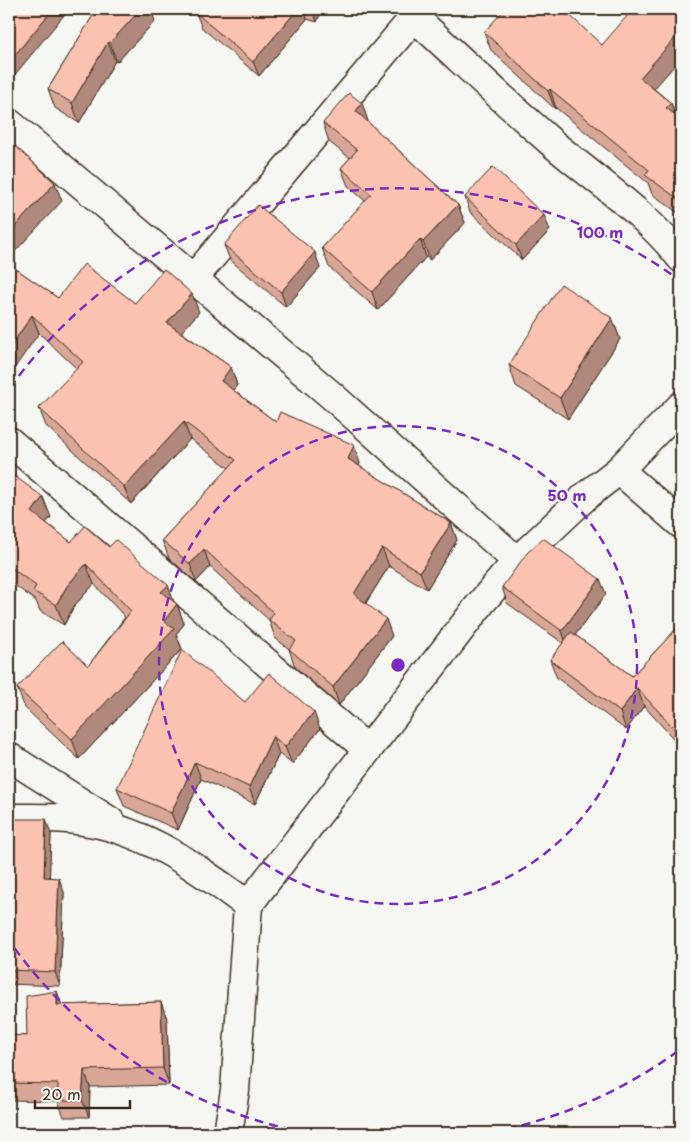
<svg xmlns="http://www.w3.org/2000/svg" width="690" height="1142" viewBox="0 0 690 1142" font-family="'Playpen Sans',sans-serif">
	<style>
		.lines { fill: none; stroke-linecap: round; stroke-linejoin: round }
		.minor-casing { stroke: #3b2a1e; stroke-width: 31 }
		.minor { stroke: #f6f6f2; stroke-width: 28 }
		.wall { fill: #d8a798; stroke: #3b2a1e }
		.shaded-wall { fill: #b0887c; stroke: #3b2a1e }
		.building { fill: #fbc2b1; stroke: #3b2a1e }
		.ring { fill: none; stroke: #7b2cbf; stroke-width: 2.5; stroke-dasharray: 9 6 }
		.centre { fill: #7b2cbf; stroke: #f6f6f2; stroke-width: 2.5 }
		.ring-label { font-size: 15px; text-anchor: middle; font-weight: bold; fill: #7b2cbf; stroke: #f6f6f2; stroke-width: 4; stroke-linejoin: round; paint-order: stroke }
	</style>
	<rect width="100%" height="100%" fill="#f6f6f2"/>
	<filter id="ink" filterUnits="userSpaceOnUse"><feTurbulence type="fractalNoise" baseFrequency=".02" numOctaves="2"/><feDisplacementMap in="SourceGraphic" scale="10" xChannelSelector="R" yChannelSelector="G"/><feConvolveMatrix kernelMatrix="1 2 1 2 8 2 1 2 1" color-interpolation-filters="sRGB"/></filter>
	<g filter="url(#ink)">
		<g class="lines">
			<defs>
				<g id="minor">
					<path d="M413,16C459,58 504,101 551,142C595,180 645,212 681,258"/>
					<polyline points="9,123 331,395 517,561"/>
					<polyline points="193,279 421,9"/>
					<polyline points="9,441 367,749"/>
					<polyline points="619,470 681,524"/>
					<polyline points="9,757 110,821"/>
					<path d="M9,818C36,818 63,817 89,822C149,832 200,870 248,905"/>
					<polyline points="228,1133 235,1090 248,905 481,603 517,561 586,496 619,470 681,406"/>
				</g>
			</defs>
			<use href="#minor" class="minor-casing"/>
			<use href="#minor" class="minor"/>
		</g>
		<g class="wall">
			<polygon points="9,9 13,77 9,73"/>
			<polygon points="97,9 155,21 117,62 115,61 79,123 55,108 48,89"/>
			<polygon points="200,9 322,9 317,22 307,19 259,76 202,28 196,13"/>
			<polygon points="484,32 602,45 671,103 675,114 681,119 681,215 652,194 648,183 556,108 555,109 491,50"/>
			<polygon points="368,121 368,122 458,205 465,223 430,260 426,257 378,310 329,267 322,248 365,201 348,186 341,168 350,158 329,142 323,123"/>
			<polygon points="465,197 550,230 522,260 470,212"/>
			<polygon points="224,245 320,268 286,307 230,260"/>
			<polygon points="9,264 58,298 135,303 199,312 181,332 231,367 237,385 233,390 276,422 360,463 359,466 451,523 457,540 427,589 389,566 366,603 392,636 339,705 295,667 289,649 275,638 269,620 210,567 196,582 169,558 162,540 229,468 190,439 131,504 46,426 39,408 77,369 39,333"/>
			<polygon points="612,318 620,339 568,419 516,386 509,365"/>
			<polygon points="9,472 51,517 46,523 71,542 109,547 177,604 184,624 176,634 182,649 79,759 25,708 17,688 88,666 125,617 94,584 74,606 64,625 40,611 36,601 9,581"/>
			<polygon points="502,587 606,594 575,635 632,676 681,624 681,747 644,706 626,730 557,678 550,660 563,643 507,603"/>
			<polygon points="245,702 320,729 292,764 279,754 255,804 201,779 178,830 124,806 117,788"/>
			<polygon points="51,834 49,877 64,892 60,986 9,984 9,876 12,876"/>
			<polygon points="161,1002 167,1019 169,1085 90,1087 89,1117 64,1117 58,1101 9,1100 9,1035 27,1036 62,1005"/>
		</g>
		<g class="shaded-wall">
			<polygon points="53,9 69,9 13,77 9,62"/>
			<polygon points="141,9 151,9 155,21 117,62 110,43"/>
			<polygon points="298,9 304,9 307,19 259,76 253,62"/>
			<polygon points="312,9 322,9 317,22"/>
			<polygon points="681,31 681,58 647,97 640,78"/>
			<polygon points="108,42 115,61 79,123 72,103"/>
			<polygon points="550,89 556,108 555,109 548,91"/>
			<polygon points="362,103 368,121 362,129 356,111"/>
			<polygon points="671,103 677,121 666,108"/>
			<polygon points="55,183 62,201 9,258 9,233"/>
			<polygon points="458,205 465,223 430,260 423,242"/>
			<polygon points="544,215 550,230 522,260 516,245"/>
			<polygon points="420,239 426,257 378,310 372,292"/>
			<polygon points="315,252 320,268 286,307 281,292"/>
			<polygon points="192,294 199,312 174,341 167,323"/>
			<polygon points="32,315 39,333 9,376 9,349"/>
			<polygon points="612,318 620,339 568,419 560,398"/>
			<polygon points="231,367 237,385 227,399 221,381"/>
			<polygon points="184,422 190,439 131,504 124,487"/>
			<polygon points="354,445 360,463 354,477 348,459"/>
			<polygon points="43,497 51,517 39,532 32,512"/>
			<polygon points="451,523 457,540 427,589 420,572"/>
			<polygon points="382,548 389,566 360,612 354,594"/>
			<polygon points="204,549 210,567 196,582 190,564"/>
			<polygon points="86,564 94,584 74,606 64,625 56,605 67,586"/>
			<polygon points="600,579 606,594 567,646 562,631"/>
			<polygon points="168,585 175,605 161,592"/>
			<polygon points="177,604 184,624 176,634 182,649 79,759 72,739"/>
			<polygon points="386,619 392,636 339,705 333,687"/>
			<polygon points="637,688 644,706 626,730 620,712"/>
			<polygon points="314,712 320,729 292,764 285,747"/>
			<polygon points="273,736 279,754 255,804 249,787"/>
			<polygon points="195,762 201,779 178,830 171,813"/>
			<polygon points="46,819 51,834 49,891 44,877"/>
			<polygon points="59,878 64,892 60,986 55,972"/>
			<polygon points="57,991 63,1008 57,1005"/>
			<polygon points="161,1002 167,1019 169,1085 163,1068"/>
			<polygon points="84,1070 90,1087 89,1117 82,1100"/>
		</g>
		<g class="building">
			<polygon points="9,9 53,9 9,62"/>
			<polygon points="97,9 141,9 110,43 108,42 72,103 48,89"/>
			<polygon points="200,9 298,9 253,62 196,13"/>
			<polygon points="505,9 563,9 602,45 633,9 681,9 681,31 640,78 671,103 666,108 681,119 681,201 645,175 649,170 550,89 548,91 484,32"/>
			<polygon points="349,93 362,103 356,111 458,205 423,242 420,239 372,292 322,248 371,194 341,168 357,150 323,123"/>
			<polygon points="9,140 55,183 9,233"/>
			<polygon points="493,167 544,215 516,245 465,197"/>
			<polygon points="258,205 315,252 281,292 224,245"/>
			<polygon points="9,264 58,298 84,264 135,303 164,269 192,294 167,323 231,367 221,381 276,422 280,412 354,445 348,459 451,523 420,572 382,548 354,594 386,619 333,687 289,649 296,641 269,620 274,613 204,549 190,564 162,540 236,460 184,422 124,487 39,408 83,362 32,315 9,349"/>
			<polygon points="561,284 612,318 560,398 509,365"/>
			<polygon points="9,472 43,497 32,512 71,542 85,526 109,547 116,540 168,585 161,592 177,604 164,621 174,629 72,739 17,688 62,641 88,666 131,611 86,564 67,586 56,605 33,591 36,586 9,566"/>
			<polygon points="543,538 600,579 562,631 502,587 527,553"/>
			<polygon points="681,624 681,736 637,688 620,712 550,660 571,632 632,676"/>
			<polygon points="182,650 245,702 269,673 314,712 285,747 273,736 249,787 195,762 171,813 117,788"/>
			<polygon points="15,819 46,819 44,877 59,878 55,972 9,970 9,876 12,876"/>
			<polygon points="57,991 57,1005 161,1002 163,1068 84,1070 82,1100 58,1100 58,1084 9,1083 9,1035 27,1036 26,996"/>
			<polygon points="282,1132 305,1133 282,1133"/>
		</g>
	</g>
	<g class="ring">
		<circle cx="398" cy="665" r="239"/>
		<path d="M678 1051A477 477 0 0 1 489 1133M307 1133A477 477 0 0 1 10 942M10 388A477 477 0 0 1 678 279"/>
	</g>
	<circle cx="398" cy="665" r="8" class="centre"/>
	<g class="ring-label">
		<text x="600" y="238">100 m</text>
		<text x="567" y="501">50 m</text>
	</g>
	<rect width="690" height="1142" fill="none" stroke="#f6f6f2" stroke-width="30"/>
	<rect x="15" y="15" width="660" height="1112" fill="none" stroke="#3b2a1e" stroke-width="2" filter="url(#ink)"/>
	<path d="M35 1100v8h95v-8" fill="none" stroke="#3b2a1e" stroke-width="2.5"/>
	<text x="42" y="1100" font-size="15" fill="#3b2a1e" stroke="#f6f6f2" stroke-width="4" paint-order="stroke">20 m</text>
</svg>
